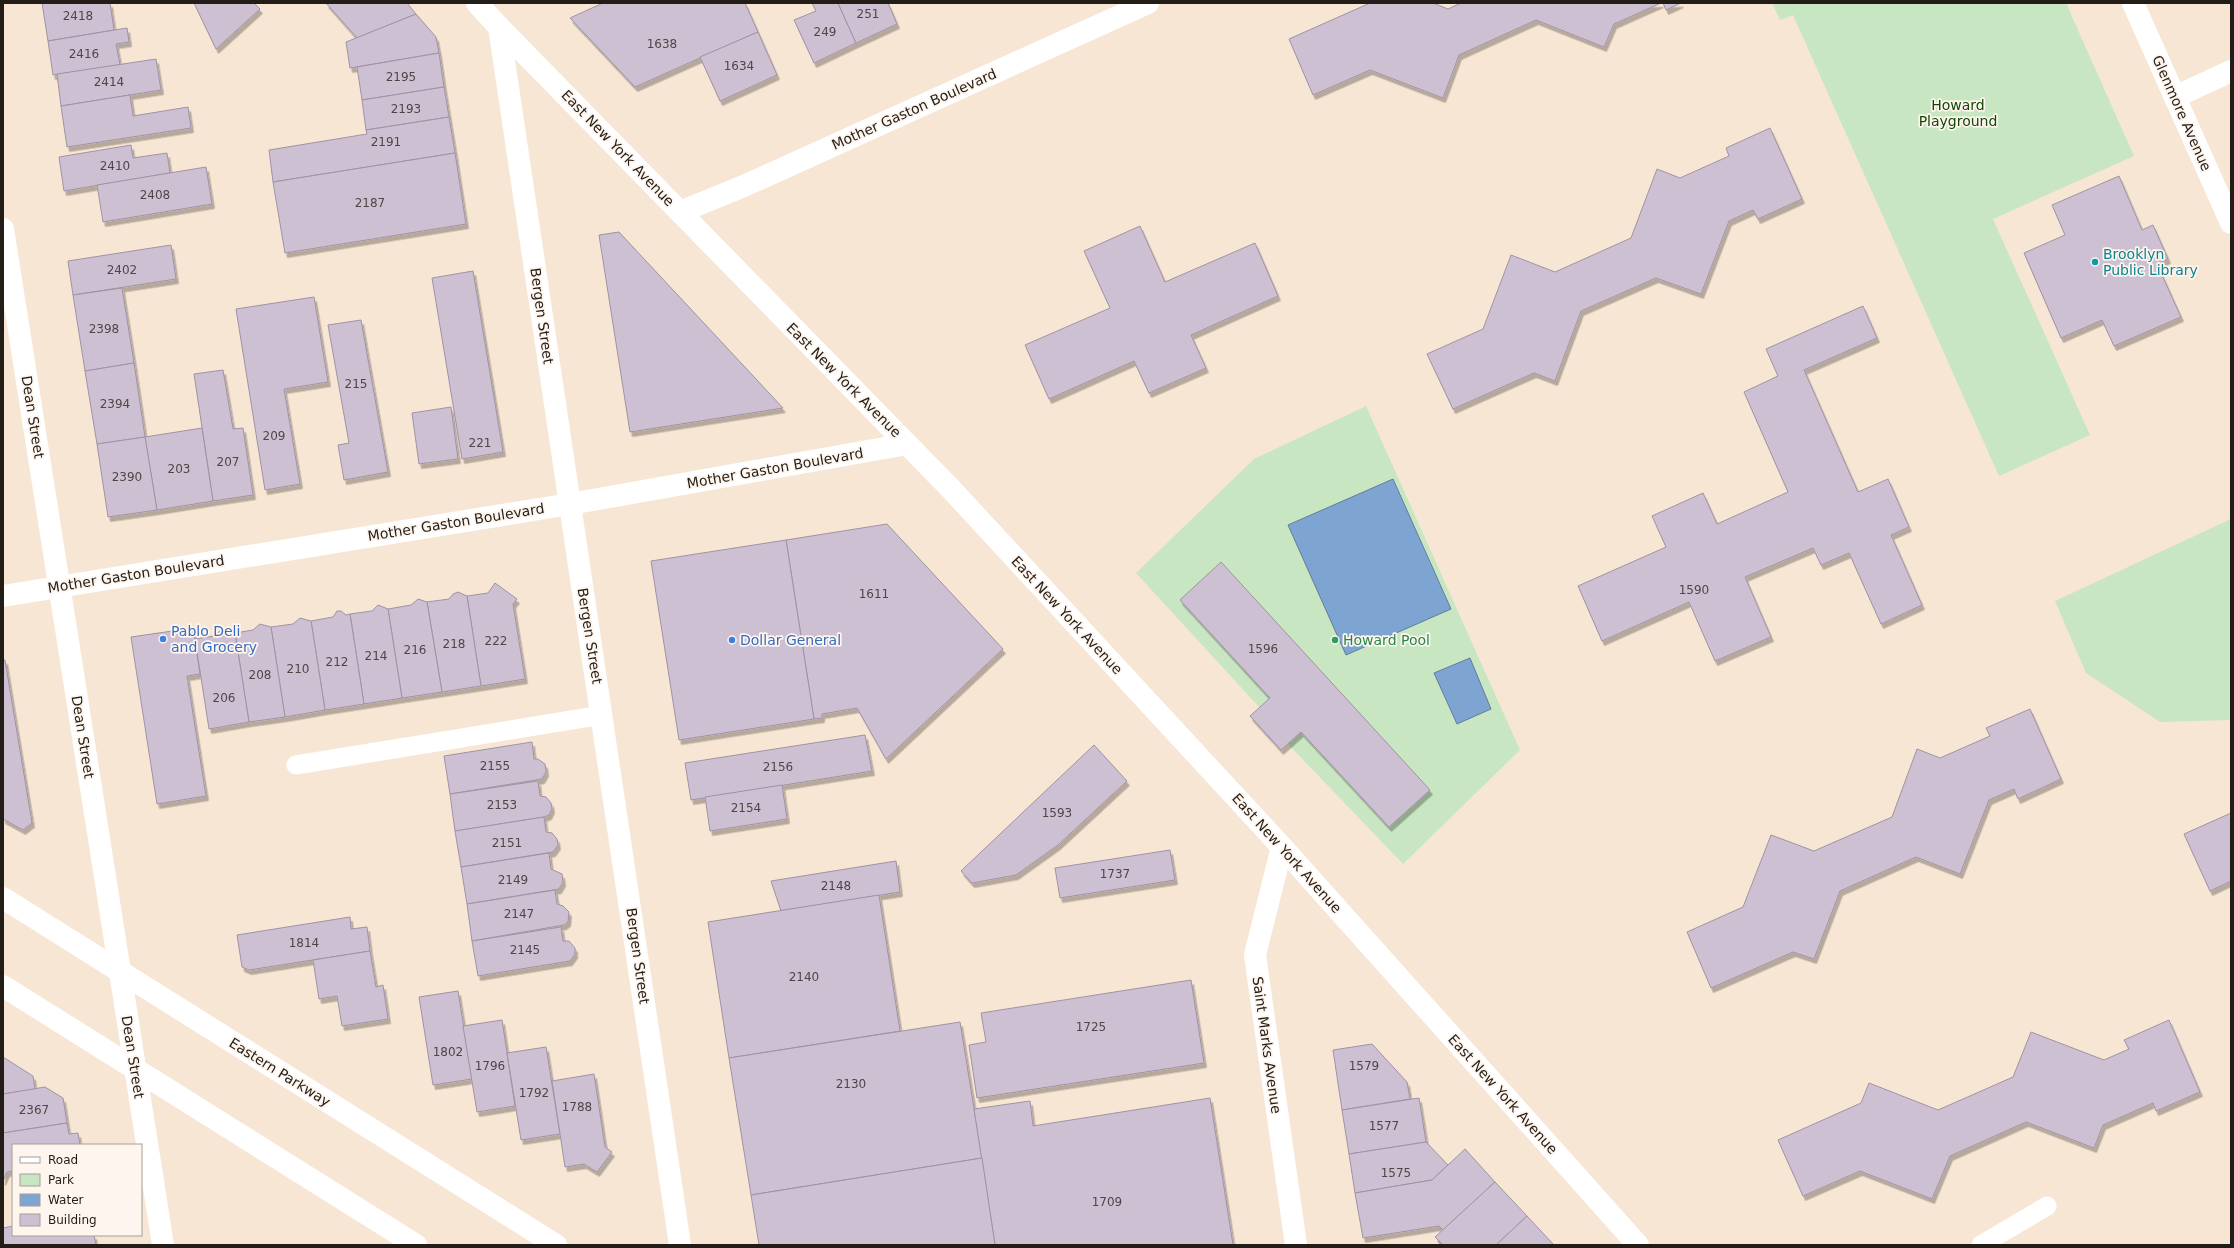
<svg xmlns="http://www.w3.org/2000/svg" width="2234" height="1248" viewBox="0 0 2234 1248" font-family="'DejaVu Sans',sans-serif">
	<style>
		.green { fill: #c7e6c1 }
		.water { fill: #7ea4d2; stroke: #637c9a }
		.building { fill: #cec0d3; stroke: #a092a4; filter: url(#shadow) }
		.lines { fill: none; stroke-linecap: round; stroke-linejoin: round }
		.service { stroke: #fff; stroke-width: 19 }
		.minor { stroke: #fff; stroke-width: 22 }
		.secondary { stroke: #fff; stroke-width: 22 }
		.primary { stroke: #fff; stroke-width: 22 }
		.culture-dot { fill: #0f9aa8; stroke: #fdf5ee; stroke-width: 1.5 }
		.shop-dot { fill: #3f7fe0; stroke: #fdf5ee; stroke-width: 1.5 }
		.leisure-dot { fill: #2e9e5b; stroke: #fdf5ee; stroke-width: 1.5 }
		.labels { text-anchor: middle; stroke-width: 3.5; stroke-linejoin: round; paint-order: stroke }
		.number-label { font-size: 12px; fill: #4e4646 }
		.park-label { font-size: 14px; fill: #114805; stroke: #fdf5ee }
		.street-label { font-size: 14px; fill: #231d17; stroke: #fdf5ee }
		.culture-label { font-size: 14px; fill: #0d838f; stroke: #fdf5ee; text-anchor: start }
		.shop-label { font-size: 14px; fill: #366cbe; stroke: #fdf5ee; text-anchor: start }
		.leisure-label { font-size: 14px; fill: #27864d; stroke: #fdf5ee; text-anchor: start }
	</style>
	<defs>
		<filter id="shadow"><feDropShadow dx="2.5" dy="4.5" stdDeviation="0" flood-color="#0004"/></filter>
	</defs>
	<rect width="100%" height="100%" fill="#f8e6d5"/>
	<g class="green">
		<polygon points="1772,3 2066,3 2134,156 1993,219 2090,435 1999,476 1793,15 1780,20"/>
		<polygon points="1366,406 1520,750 1403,864 1288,744 1281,750 1250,716 1260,708 1136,573 1254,459"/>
		<polygon points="2231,519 2231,720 2160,722 2086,673 2055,601"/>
	</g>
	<g class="water">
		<polygon points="1393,479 1451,609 1346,655 1288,525"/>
		<polygon points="1470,658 1491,709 1457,724 1434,673"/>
	</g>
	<g class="building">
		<polygon points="42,3 110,3 114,30 48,41"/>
		<polygon points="194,3 254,3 260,9 216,49"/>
		<polygon points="326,3 407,3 416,14 357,38"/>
		<polygon points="603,3 745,3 758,32 635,87 570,18"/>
		<polygon points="812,3 838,3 856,43 814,63 794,20 816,11"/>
		<polygon points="838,3 888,3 897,24 856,43"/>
		<polygon points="1370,3 1433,3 1448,9 1461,3 1661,3 1614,24 1604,47 1536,20 1459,55 1443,98 1370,70 1313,95 1289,39"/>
		<polygon points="1663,3 1681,3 1666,10"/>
		<polygon points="416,14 436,37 439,53 350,68 346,42"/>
		<polygon points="127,28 129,42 116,44 120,65 53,75 48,41"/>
		<polygon points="758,32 777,75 720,101 700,57"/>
		<polygon points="439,53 444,87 362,100 357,67"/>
		<polygon points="156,59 161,90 61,106 57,74"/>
		<polygon points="444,87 449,117 366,130 362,100"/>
		<polygon points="130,95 133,116 188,107 191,128 67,147 61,106"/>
		<polygon points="449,117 455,153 273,182 269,150 367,134 366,130"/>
		<polygon points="1770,128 1802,199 1758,219 1753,210 1729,221 1701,294 1656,278 1581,311 1555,381 1534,373 1453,409 1427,354 1483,329 1511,255 1555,272 1631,238 1657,169 1680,178 1729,156 1726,148"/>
		<polygon points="131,145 133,158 167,153 170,173 64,191 59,157"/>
		<polygon points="455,153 466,224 285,253 273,182"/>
		<polygon points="206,167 212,204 103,222 97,185"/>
		<polygon points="2119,176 2142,230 2153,225 2168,259 2157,264 2181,317 2114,346 2102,320 2061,338 2024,253 2065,235 2052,205"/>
		<polygon points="1140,226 1165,282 1255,243 1278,296 1191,335 1206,368 1149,393 1134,361 1049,399 1025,345 1110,308 1084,251"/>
		<polygon points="619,232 783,408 630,432 599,235"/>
		<polygon points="171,245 176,279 73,295 68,261"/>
		<polygon points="473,271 503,452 462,459 432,278"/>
		<polygon points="122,288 134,363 85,371 73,295"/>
		<polygon points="314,297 328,382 284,389 300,484 265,490 236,309"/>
		<polygon points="1863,306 1877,338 1804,370 1858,492 1888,479 1909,527 1891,535 1922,605 1881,624 1849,553 1821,565 1813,548 1745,577 1771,637 1715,661 1689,602 1602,641 1578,586 1666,547 1652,516 1703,493 1717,524 1788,492 1744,392 1778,376 1766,349"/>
		<polygon points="361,320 388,472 344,480 338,445 349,443 328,325"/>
		<polygon points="134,363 145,437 97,444 85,371"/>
		<polygon points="223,370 233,429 243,428 253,495 213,501 194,374"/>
		<polygon points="451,407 458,459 419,464 412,413"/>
		<polygon points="202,428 213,501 157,510 145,437"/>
		<polygon points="145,437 157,510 108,517 97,444"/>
		<polygon points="887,524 1003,649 886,759 857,708 822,714 822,718 814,719 786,540"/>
		<polygon points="786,540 814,719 679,740 651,561"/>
		<polygon points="1221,562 1430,790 1389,827 1301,732 1281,750 1250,716 1270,698 1180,600"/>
		<polygon points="495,583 517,599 513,604 525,679 481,686 467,596 488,593"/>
		<polygon points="458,592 467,596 481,686 442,692 427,602 449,599 453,594"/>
		<polygon points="418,599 427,602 442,692 402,698 388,609 411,605"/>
		<polygon points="378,605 388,609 402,698 364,704 350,614 372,611"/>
		<polygon points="337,611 341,611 346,615 350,614 364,704 325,710 311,621 333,617"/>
		<polygon points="300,618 311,621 325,710 285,717 271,627 293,624"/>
		<polygon points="260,624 271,627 285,717 249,722 235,633 253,630"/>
		<polygon points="193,628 200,674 187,676 206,796 157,804 131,637"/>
		<polygon points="221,630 229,634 235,633 249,722 209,729 195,639 214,636"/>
		<polygon points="3,660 5,660 32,823 23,830 3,819"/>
		<polygon points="2030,709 2061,779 2018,799 2014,789 1989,800 1960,874 1916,857 1840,891 1814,959 1793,952 1711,988 1687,932 1743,907 1771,835 1814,851 1892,817 1917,749 1940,758 1990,736 1986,728"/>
		<polygon points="865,735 872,771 691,800 685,763"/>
		<polygon points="532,742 534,759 538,759 545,764 546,772 542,779 450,794 444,756"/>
		<polygon points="1094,745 1127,781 1058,845 1016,875 972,883 961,871"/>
		<polygon points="538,781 540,796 546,797 551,803 552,809 549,815 544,817 455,831 450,794"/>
		<polygon points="782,785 787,819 710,831 705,797"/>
		<polygon points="2231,813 2231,881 2210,891 2184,834"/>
		<polygon points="544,817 546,832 552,833 557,839 558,845 553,852 461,867 455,831"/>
		<polygon points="1170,850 1175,880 1060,898 1055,868"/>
		<polygon points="549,853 551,869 562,874 563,882 559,889 467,904 461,867"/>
		<polygon points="896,861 900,892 781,911 771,881"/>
		<polygon points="555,890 557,904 563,906 569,912 568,922 564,925 472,941 467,904"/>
		<polygon points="879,895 900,1031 729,1058 708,922"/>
		<polygon points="350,917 351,929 367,927 370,951 249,970 242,967 237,935"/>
		<polygon points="561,927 563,941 569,941 575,948 575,954 570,961 478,976 472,941"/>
		<polygon points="370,951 376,987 383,985 388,1019 342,1026 337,996 319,999 313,960"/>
		<polygon points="1191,980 1204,1063 977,1098 969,1045 986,1042 981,1013"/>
		<polygon points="458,991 472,1079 433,1085 419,997"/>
		<polygon points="502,1020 515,1106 477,1112 463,1026"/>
		<polygon points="2169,1020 2200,1092 2156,1111 2153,1103 2103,1125 2094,1148 2026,1122 1950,1156 1932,1199 1860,1171 1803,1196 1778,1140 1861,1103 1869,1083 1938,1110 2013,1077 2031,1032 2104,1060 2129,1049 2124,1040"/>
		<polygon points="960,1022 982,1158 751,1195 729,1058"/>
		<polygon points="1372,1044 1407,1082 1410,1099 1342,1110 1333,1050"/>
		<polygon points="546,1047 560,1134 521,1140 507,1053"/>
		<polygon points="3,1057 33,1076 35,1089 3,1094"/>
		<polygon points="594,1074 605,1147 612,1152 597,1172 584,1164 565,1167 552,1081"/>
		<polygon points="45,1087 63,1098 67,1123 3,1133 3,1094"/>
		<polygon points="1210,1098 1233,1245 995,1245 974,1109 1030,1101 1033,1126"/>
		<polygon points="1419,1098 1426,1142 1349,1154 1342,1110"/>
		<polygon points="67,1123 69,1134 78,1133 80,1145 13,1145 13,1171 7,1172 3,1181 3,1133"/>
		<polygon points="1426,1142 1448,1165 1432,1180 1355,1193 1349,1154"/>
		<polygon points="1465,1149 1495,1182 1443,1230 1439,1226 1363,1238 1355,1193 1432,1180"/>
		<polygon points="982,1158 995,1245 759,1245 751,1195"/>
		<polygon points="1495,1182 1527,1216 1496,1245 1443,1245 1435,1237"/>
		<polygon points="1527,1216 1554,1245 1496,1245"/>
		<polygon points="13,1226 13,1235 94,1235 96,1245 3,1245 3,1228"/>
	</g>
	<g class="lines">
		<g class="service">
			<polyline points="296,765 602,715"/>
			<polyline points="1981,1245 2047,1206"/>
		</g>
		<g class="minor">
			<polyline points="2133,3 2231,223"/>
			<polyline points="499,27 680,1245"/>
			<polyline points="2175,97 2231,71"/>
			<polyline points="680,212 744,186 1148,3"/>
			<polyline points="3,229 163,1245"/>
			<polyline points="3,596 570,504 907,444"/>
			<polyline points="1282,847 1255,955 1296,1245"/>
		</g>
		<polyline class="secondary" points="477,3 499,27 951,489 1282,847 1638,1245"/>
		<g class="primary">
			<polyline points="3,898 556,1245"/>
			<polyline points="3,986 416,1245"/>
		</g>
	</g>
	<circle class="culture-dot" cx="2095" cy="262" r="4"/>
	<g class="shop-dot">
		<circle cx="163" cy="639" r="4"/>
		<circle cx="732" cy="640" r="4"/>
	</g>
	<circle class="leisure-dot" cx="1335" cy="640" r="4"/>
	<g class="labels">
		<g class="number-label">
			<text x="868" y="18">251</text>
			<text x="78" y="20">2418</text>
			<text x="825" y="36">249</text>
			<text x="662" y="48">1638</text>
			<text x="84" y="58">2416</text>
			<text x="739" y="70">1634</text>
			<text x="401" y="81">2195</text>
			<text x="109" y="86">2414</text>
			<text x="406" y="113">2193</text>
			<text x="386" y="146">2191</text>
			<text x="115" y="170">2410</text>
			<text x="155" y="199">2408</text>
			<text x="370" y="207">2187</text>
			<text x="122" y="274">2402</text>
			<text x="104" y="333">2398</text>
			<text x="356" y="388">215</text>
			<text x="115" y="408">2394</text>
			<text x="274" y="440">209</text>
			<text x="480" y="447">221</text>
			<text x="228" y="466">207</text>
			<text x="179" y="473">203</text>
			<text x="127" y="481">2390</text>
			<text x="1694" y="594">1590</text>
			<text x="874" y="598">1611</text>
			<text x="496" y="645">222</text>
			<text x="454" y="648">218</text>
			<text x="1263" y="653">1596</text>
			<text x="415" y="654">216</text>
			<text x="376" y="660">214</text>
			<text x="337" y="666">212</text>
			<text x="298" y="673">210</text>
			<text x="260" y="679">208</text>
			<text x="224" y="702">206</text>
			<text x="495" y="770">2155</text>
			<text x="778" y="771">2156</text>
			<text x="502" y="809">2153</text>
			<text x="746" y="812">2154</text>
			<text x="1057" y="817">1593</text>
			<text x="507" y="847">2151</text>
			<text x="1115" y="878">1737</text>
			<text x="513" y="884">2149</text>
			<text x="836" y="890">2148</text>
			<text x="519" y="918">2147</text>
			<text x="304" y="947">1814</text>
			<text x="525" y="954">2145</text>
			<text x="804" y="981">2140</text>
			<text x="1091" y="1031">1725</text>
			<text x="448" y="1056">1802</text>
			<text x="490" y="1070">1796</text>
			<text x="1364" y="1070">1579</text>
			<text x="851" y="1088">2130</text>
			<text x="534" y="1097">1792</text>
			<text x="577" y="1111">1788</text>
			<text x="34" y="1114">2367</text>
			<text x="1384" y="1130">1577</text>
			<text x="1396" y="1177">1575</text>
			<text x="1107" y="1206">1709</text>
		</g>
		<g class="park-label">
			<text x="1958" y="110">Howard<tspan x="1958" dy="16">Playground</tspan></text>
		</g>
		<g class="street-label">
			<text transform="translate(914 109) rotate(-24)" y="5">Mother Gaston Boulevard</text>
			<text transform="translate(2182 113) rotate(66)" y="5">Glenmore Avenue</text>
			<text transform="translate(618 148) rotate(46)" y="5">East New York Avenue</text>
			<text transform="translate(542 316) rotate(82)" y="5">Bergen Street</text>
			<text transform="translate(844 380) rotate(45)" y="5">East New York Avenue</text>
			<text transform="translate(33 417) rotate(81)" y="5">Dean Street</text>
			<text transform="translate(775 468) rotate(-10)" y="5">Mother Gaston Boulevard</text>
			<text transform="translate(456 522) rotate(-9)" y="5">Mother Gaston Boulevard</text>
			<text transform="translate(136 574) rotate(-9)" y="5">Mother Gaston Boulevard</text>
			<text transform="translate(1067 615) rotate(47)" y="5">East New York Avenue</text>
			<text transform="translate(590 636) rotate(81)" y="5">Bergen Street</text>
			<text transform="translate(83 737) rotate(81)" y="5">Dean Street</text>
			<text transform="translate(1287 853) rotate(48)" y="5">East New York Avenue</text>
			<text transform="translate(638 956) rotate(82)" y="5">Bergen Street</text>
			<text transform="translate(1267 1045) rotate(82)" y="5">Saint Marks Avenue</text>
			<text transform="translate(133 1057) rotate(81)" y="5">Dean Street</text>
			<text transform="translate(280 1072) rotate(32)" y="5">Eastern Parkway</text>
			<text transform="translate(1503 1094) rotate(48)" y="5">East New York Avenue</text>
		</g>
		<g class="culture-label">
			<text x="2103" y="259">Brooklyn<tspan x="2103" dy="16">Public Library</tspan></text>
		</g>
		<g class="shop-label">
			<text x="171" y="636">Pablo Deli<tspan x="171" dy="16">and Grocery</tspan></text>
			<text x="740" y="645">Dollar General</text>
		</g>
		<g class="leisure-label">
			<text x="1343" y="645">Howard Pool</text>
		</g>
	</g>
	<rect width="2234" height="1248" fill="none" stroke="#231d17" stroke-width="8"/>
	<rect x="12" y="1144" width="130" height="92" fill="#fdf5ee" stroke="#a69f98"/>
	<rect x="20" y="1157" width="20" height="6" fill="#ffffff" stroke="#a69f98"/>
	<text x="48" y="1164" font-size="12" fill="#231d17">Road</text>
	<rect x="20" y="1174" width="20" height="12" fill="#c7e6c1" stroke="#a69f98"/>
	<text x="48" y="1184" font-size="12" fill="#231d17">Park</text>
	<rect x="20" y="1194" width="20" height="12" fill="#7ea4d2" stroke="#a69f98"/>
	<text x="48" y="1204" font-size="12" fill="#231d17">Water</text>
	<rect x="20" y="1214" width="20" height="12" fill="#cec0d3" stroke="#a69f98"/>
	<text x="48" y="1224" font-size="12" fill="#231d17">Building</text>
</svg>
